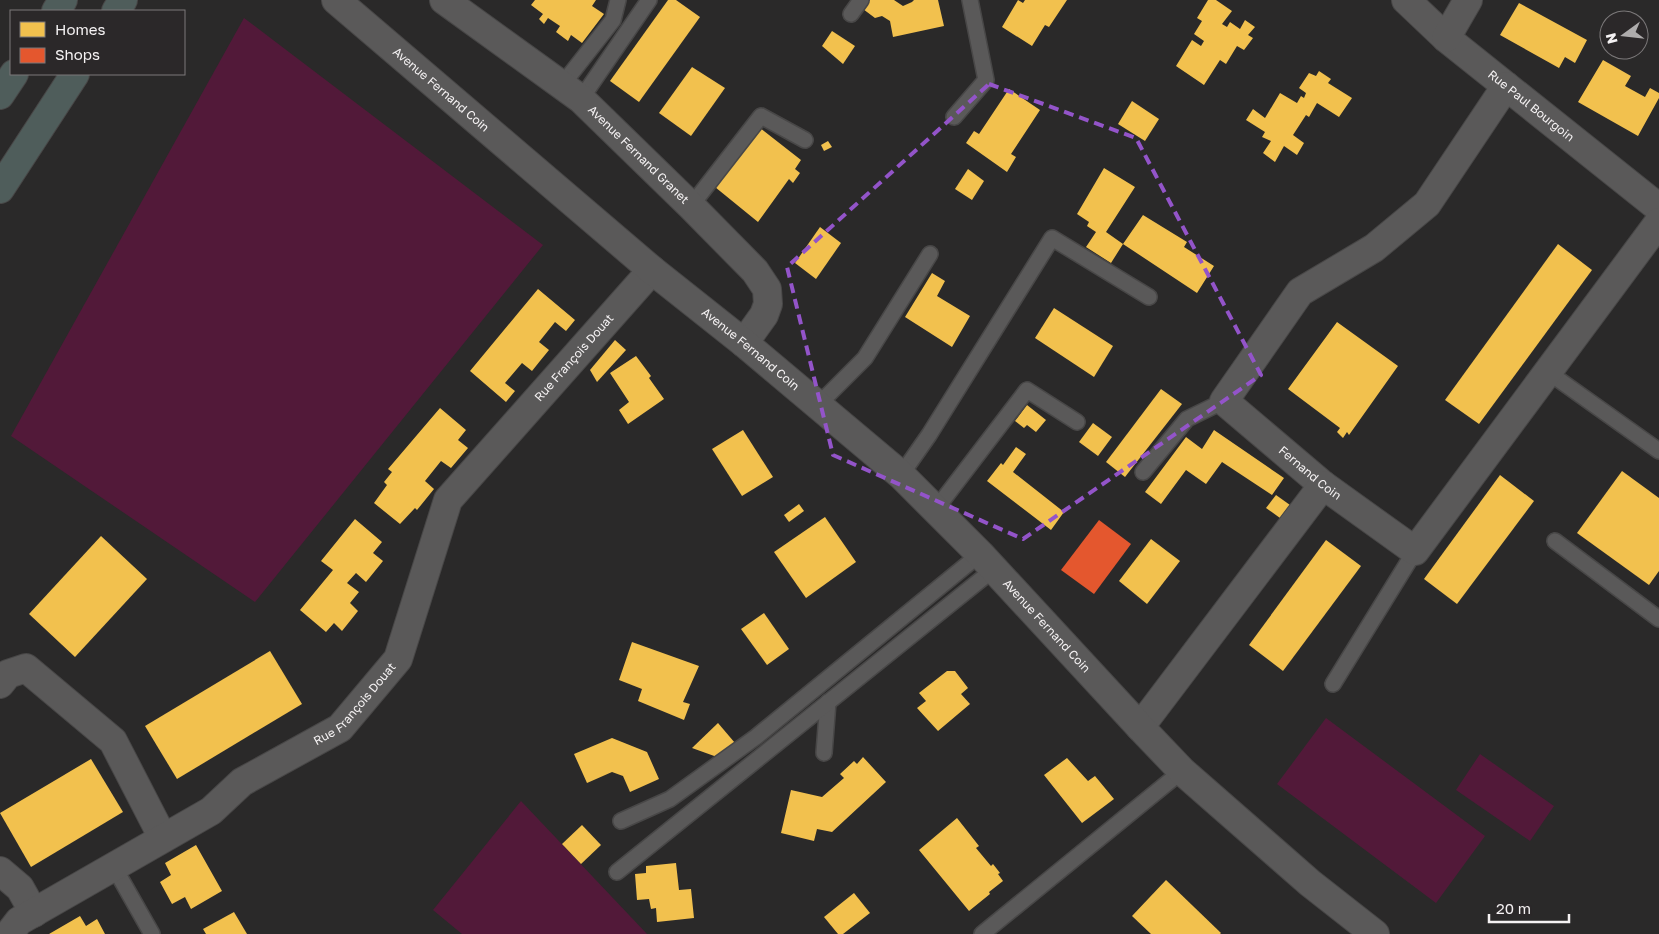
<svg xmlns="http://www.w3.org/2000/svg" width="1659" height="934" viewBox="0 0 1659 934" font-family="'Golos Text',sans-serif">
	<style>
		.green { fill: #521939 }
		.homes { fill: #f2c14e }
		.shops { fill: #e4572e }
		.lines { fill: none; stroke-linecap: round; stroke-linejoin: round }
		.lane-casing { stroke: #484747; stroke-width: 18 }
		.street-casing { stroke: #484747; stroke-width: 30 }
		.secondary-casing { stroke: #484747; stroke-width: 30 }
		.highway-casing { stroke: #484747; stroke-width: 30 }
		.lane { stroke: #5a5959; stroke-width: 15 }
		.street { stroke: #5a5959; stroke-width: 28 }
		.secondary { stroke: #5a5959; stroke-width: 28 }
		.highway { stroke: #4f5d5b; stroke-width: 28 }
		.marked { fill: none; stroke: #9354c9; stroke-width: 4; stroke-dasharray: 10 6; stroke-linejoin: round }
		.labels { text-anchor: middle; stroke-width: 5; stroke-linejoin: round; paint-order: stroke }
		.street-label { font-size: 12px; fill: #f5f2f3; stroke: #2b2829 }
	</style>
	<rect width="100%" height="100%" fill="#2a2929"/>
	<g class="green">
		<polygon points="244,18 543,245 255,602 11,436"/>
		<polygon points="1326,718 1485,836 1436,903 1277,784"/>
		<polygon points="1480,754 1554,806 1530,841 1456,790"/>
		<polygon points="521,801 647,934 462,934 433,910"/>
	</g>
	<g class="homes">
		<polygon points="535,0 596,0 592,6 604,14 582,43 571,35 568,41 556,32 560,26 548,18 544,24 539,19 543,14 531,5"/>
		<polygon points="668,0 676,0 700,17 639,102 610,81"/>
		<polygon points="869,0 894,0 903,6 912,2 914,0 938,0 944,26 893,37 890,21 882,16 875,18 863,9"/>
		<polygon points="1018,0 1023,3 1025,0 1067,0 1049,27 1045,25 1032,46 1002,27"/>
		<polygon points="1208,0 1216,0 1232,11 1222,24 1227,27 1230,22 1240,29 1245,20 1255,27 1248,35 1253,38 1244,50 1237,46 1226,64 1220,60 1204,85 1176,66 1192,40 1201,46 1204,41 1194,34 1202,21 1197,18"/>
		<polygon points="1519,3 1587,40 1575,63 1565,57 1559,68 1500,35"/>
		<polygon points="832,31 855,46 843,64 822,46"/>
		<polygon points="1603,60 1631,76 1625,86 1645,97 1650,88 1659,93 1659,98 1638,136 1578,102"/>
		<polygon points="692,67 725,88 691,136 659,113"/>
		<polygon points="1319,71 1331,79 1328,83 1352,98 1339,117 1317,103 1309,117 1306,115 1293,135 1304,143 1297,155 1284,146 1275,162 1263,153 1271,141 1262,137 1265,132 1246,120 1253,109 1265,118 1280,93 1297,103 1301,96 1304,98 1306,93 1299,88 1309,73 1316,76"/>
		<polygon points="1009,89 1040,110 1011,154 1016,157 1007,172 966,143 974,131 979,134"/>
		<polygon points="1132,101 1159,119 1145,141 1118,124"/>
		<polygon points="760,128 801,160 795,169 800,173 793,183 789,179 758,222 715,187"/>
		<polygon points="828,141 832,147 824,151 821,145"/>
		<polygon points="1104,168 1135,187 1106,232 1123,244 1111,263 1086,247 1096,232 1087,226 1089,222 1077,214"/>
		<polygon points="968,169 984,181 972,200 955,189"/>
		<polygon points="1143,215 1187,242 1184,247 1214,266 1197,293 1123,244"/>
		<polygon points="820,227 841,243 816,279 795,263"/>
		<polygon points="1558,244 1592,270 1479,424 1445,400"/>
		<polygon points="932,273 945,281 937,296 970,316 952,347 905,317"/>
		<polygon points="538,289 575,320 566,331 555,322 539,342 549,350 540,361 532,371 522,363 505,383 515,391 506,402 470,371"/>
		<polygon points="1054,308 1113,346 1094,377 1035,338"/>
		<polygon points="1337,322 1398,366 1349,435 1347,432 1343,438 1337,432 1340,428 1288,389"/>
		<polygon points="615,340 626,350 597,382 590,370"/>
		<polygon points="636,356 651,376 649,378 664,399 628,424 619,410 629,402 610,373"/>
		<polygon points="1161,389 1182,404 1125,477 1106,462"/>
		<polygon points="1027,405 1046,420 1036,432 1027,425 1024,428 1015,421"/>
		<polygon points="440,408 466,430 458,440 468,448 451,468 441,461 425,481 434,489 417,510 415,508 400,524 374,503 387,485 384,482 392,472 388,469"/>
		<polygon points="1093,423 1112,437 1098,456 1079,442"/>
		<polygon points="743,430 773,477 742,496 712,449"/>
		<polygon points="1214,430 1284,478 1272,495 1222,462 1206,484 1186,470 1161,504 1145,492 1186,437 1202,449"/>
		<polygon points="1016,447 1026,454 1013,472 1064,512 1051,530 987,481 1001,463 1003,465"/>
		<polygon points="1622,471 1659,498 1659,571 1649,585 1577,533"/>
		<polygon points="1500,475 1534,501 1457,604 1424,579"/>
		<polygon points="1276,495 1290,505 1280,518 1266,508"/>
		<polygon points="799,504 804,511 789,522 784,515"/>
		<polygon points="825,517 856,562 806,598 774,552"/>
		<polygon points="355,519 382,542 373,553 383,561 366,582 356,573 347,583 359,592 350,603 358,611 342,631 334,623 326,632 300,610 333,570 321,561"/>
		<polygon points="101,536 147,579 75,657 29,614"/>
		<polygon points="1151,539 1180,561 1147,604 1119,581"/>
		<polygon points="1326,540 1361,566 1283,671 1249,645"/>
		<polygon points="764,613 789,649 767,665 741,629"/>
		<polygon points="632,642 699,666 683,702 690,704 684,720 638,701 642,689 619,680"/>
		<polygon points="270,651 302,704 177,779 145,726"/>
		<polygon points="947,671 955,671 968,688 961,694 970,704 938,731 917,708 926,701 919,693"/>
		<polygon points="718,723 735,743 717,757 692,748"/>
		<polygon points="612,738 647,752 659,779 630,792 623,776 612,772 587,783 574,754"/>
		<polygon points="863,757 886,782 832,832 817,829 814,841 781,833 791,790 822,797 844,778 840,774 854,761 857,764"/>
		<polygon points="1067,758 1088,781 1095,776 1114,799 1082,823 1044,775"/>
		<polygon points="91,759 123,812 31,867 0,813"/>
		<polygon points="957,818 979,846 976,848 991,866 993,864 1000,873 998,874 1003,881 989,892 990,894 969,911 919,850"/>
		<polygon points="582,825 601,845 581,864 562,844"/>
		<polygon points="196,845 222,891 191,909 185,897 172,904 160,882 171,875 165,863"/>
		<polygon points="676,863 679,890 691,889 694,918 657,922 656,908 651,909 649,899 637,900 635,874 646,873 646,866"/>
		<polygon points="1166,880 1221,933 1220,934 1151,934 1132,916"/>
		<polygon points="854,893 870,913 843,934 838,934 824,917"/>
		<polygon points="234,912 247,934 206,934 203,929"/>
		<polygon points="80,916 86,926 97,919 105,934 49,934"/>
	</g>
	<polygon class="shops" points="1099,520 1131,544 1094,594 1061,570"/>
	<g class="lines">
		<defs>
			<g id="lane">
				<polyline points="851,14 861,0"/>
				<polyline points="562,85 613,20 618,0"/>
				<polyline points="581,99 649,0"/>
				<polyline points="954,117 986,80 970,0"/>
				<polyline points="691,206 761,116 805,140"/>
				<polyline points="1548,372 1659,451"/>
				<polyline points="818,405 865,358 930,254"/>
				<polyline points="1143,472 1187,419 1224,401"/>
				<polyline points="901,475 929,435 1052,238 1149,297"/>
				<polyline points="936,509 1027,390 1077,422"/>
				<polyline points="1555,541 1659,619"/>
				<polyline points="1333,684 1415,551"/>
				<polyline points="824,753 828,702"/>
				<polyline points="621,821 670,799 756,737 980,554"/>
				<polyline points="114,867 152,934"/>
				<polyline points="617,872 994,569"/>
				<polyline points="982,934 1182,771"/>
			</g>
			<g id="street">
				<path id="s1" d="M444,0L581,99L691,206L755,271L767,289L768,304L764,315L744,343"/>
				<path id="s2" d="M1406,0L1446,38L1659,208"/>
				<polyline points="1446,38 1468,0"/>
				<path id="s3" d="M1506,86L1427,204L1374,248L1300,292L1224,401L1323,485L1415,551L1659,222"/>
				<polyline points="0,684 8,674 26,668 113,741 163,838"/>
				<polyline points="1140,727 1323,485"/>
				<polyline points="0,871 20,888 34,913"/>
				<path id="s4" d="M9,934L19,921L211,811L242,782L340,728L398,659L448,500L652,270"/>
			</g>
			<g id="secondary">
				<path id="s5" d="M336,0L652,270L744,343L901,475L980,554L1140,727L1182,771L1310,883L1375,934"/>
			</g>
			<g id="highway">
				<polyline points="56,11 63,0"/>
				<polyline points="116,11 123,0"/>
				<polyline points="0,95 14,74"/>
				<polyline points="0,189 75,74"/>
			</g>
		</defs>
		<use href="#lane" class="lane-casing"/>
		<use href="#street" class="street-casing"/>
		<use href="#secondary" class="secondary-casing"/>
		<use href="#highway" class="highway-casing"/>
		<use href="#lane" class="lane"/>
		<use href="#street" class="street"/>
		<use href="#secondary" class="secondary"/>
		<use href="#highway" class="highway"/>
	</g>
	<path class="marked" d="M989,84L1136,138L1261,375L1023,539L833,455L787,267Z"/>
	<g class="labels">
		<g class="street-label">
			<text dy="4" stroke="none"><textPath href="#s5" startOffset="138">Avenue Fernand Coin</textPath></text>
			<text dy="4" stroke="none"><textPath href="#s2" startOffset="164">Rue Paul Bourgoin</textPath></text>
			<text dy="4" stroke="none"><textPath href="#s1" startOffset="249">Avenue Fernand Granet</textPath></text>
			<text dy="4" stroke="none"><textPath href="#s5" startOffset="542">Avenue Fernand Coin</textPath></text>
			<text dy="4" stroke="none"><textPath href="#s4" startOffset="839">Rue François Douat</textPath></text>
			<text dy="4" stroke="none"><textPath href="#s3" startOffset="542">Fernand Coin</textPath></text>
			<text dy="4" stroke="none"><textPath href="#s5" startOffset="948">Avenue Fernand Coin</textPath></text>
			<text dy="4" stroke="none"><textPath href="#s4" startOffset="419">Rue François Douat</textPath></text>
		</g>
	</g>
	<rect x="10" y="10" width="175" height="65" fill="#2b2829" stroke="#7c797a"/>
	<rect x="20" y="22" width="25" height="15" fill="#f2c14e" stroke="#7c797a"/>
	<text x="55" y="35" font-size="15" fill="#f5f2f3">Homes</text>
	<rect x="20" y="48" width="25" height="15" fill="#e4572e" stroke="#7c797a"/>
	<text x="55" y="60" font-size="15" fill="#f5f2f3">Shops</text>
	<g transform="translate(1624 35) rotate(255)"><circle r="24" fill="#2b2829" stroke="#7c797a"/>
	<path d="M0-4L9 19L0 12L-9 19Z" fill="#aeacac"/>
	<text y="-8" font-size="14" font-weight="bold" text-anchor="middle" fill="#f5f2f3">N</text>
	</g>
	<path d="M1489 914v8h80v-8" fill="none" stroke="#f5f2f3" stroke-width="2.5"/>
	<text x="1496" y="914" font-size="15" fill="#f5f2f3" stroke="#2b2829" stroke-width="4" paint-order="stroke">20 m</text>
</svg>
